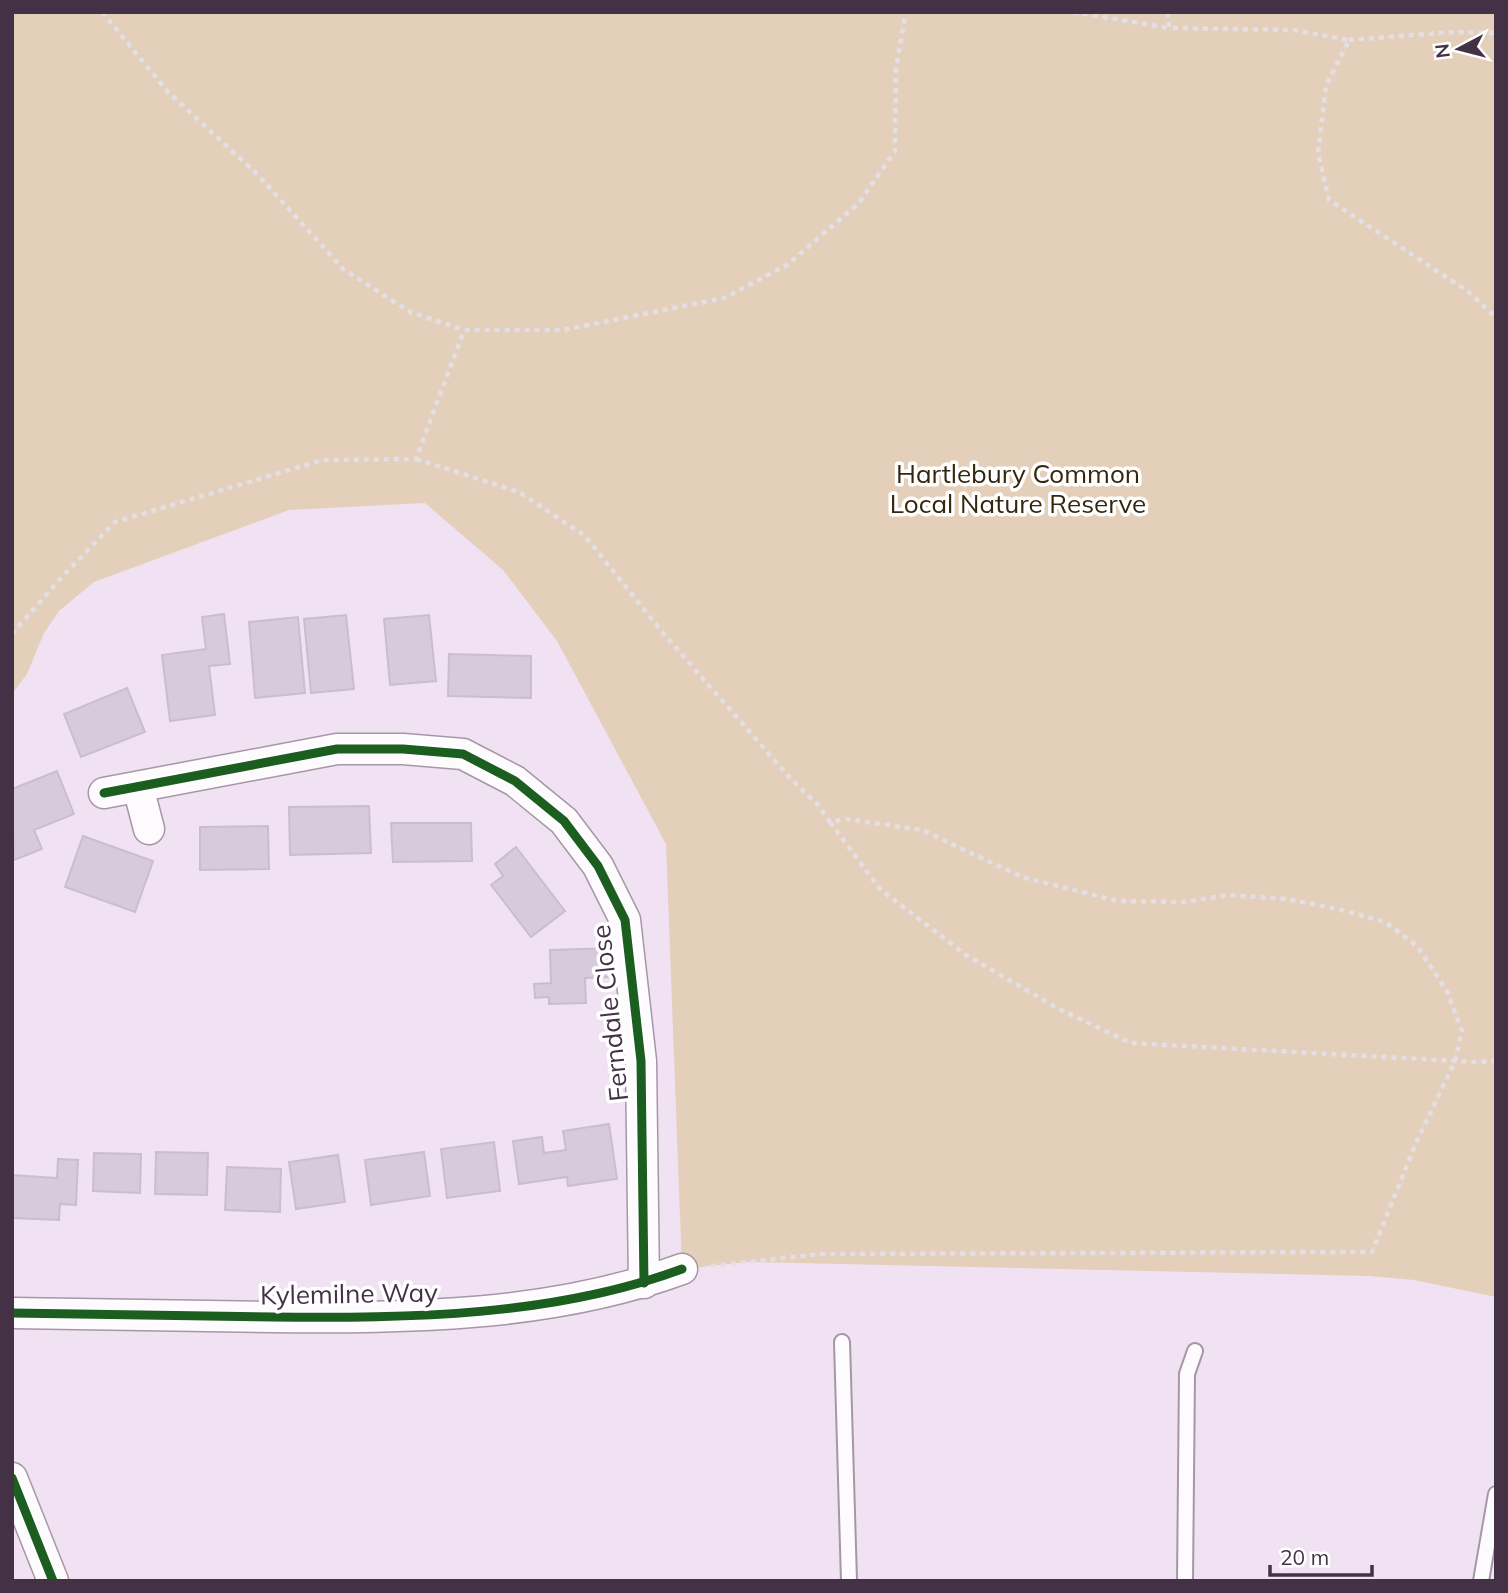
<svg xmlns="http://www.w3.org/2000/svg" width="1508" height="1593" viewBox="0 0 1508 1593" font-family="Mulish,sans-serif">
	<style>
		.green { fill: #e4cfbb }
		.building { fill: #d6cadc; stroke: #c9bed1; stroke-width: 2 }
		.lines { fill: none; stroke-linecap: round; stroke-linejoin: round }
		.service-casing { stroke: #a697a7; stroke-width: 18 }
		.minor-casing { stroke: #a697a7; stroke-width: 33 }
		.path { stroke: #e3dfe4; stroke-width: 4.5; stroke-dasharray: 5 5; stroke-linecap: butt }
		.service { stroke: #fdfbfd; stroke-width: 14 }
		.minor { stroke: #fdfbfd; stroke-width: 30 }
		.cycleway-casing { stroke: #fff; stroke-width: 13 }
		.cycleway { stroke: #1b5e20; stroke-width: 9 }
		.labels { text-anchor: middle; stroke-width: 7; stroke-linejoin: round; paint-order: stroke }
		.park-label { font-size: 26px; fill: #34270d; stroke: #fff }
		.street-label { font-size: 26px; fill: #443146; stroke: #fff }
	</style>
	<rect width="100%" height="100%" fill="#f1e2f3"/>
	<polygon class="green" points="12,12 1496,12 1496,1297 1414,1280 1369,1276 748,1262 682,1269 666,844 557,641 503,570 425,503 289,510 94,582 59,611 44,633 27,674 12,694"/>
	<g class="building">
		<polygon points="224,614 230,664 209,666 215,715 170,721 162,655 206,649 202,617"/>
		<polygon points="346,615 354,689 311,693 304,619"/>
		<polygon points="429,615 436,681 390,685 384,619"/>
		<polygon points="298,617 305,693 255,698 249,622"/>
		<polygon points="449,654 531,656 531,698 448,696"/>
		<polygon points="127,688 145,732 81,757 64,714"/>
		<polygon points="57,771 74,814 34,830 42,849 14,860 12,789"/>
		<polygon points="369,806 371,853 290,855 289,807"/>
		<polygon points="391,823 471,823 472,861 393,862"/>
		<polygon points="268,826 269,869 200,870 200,827"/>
		<polygon points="83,836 153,861 135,912 65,887"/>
		<polygon points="516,847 565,911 531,937 491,885 503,876 495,864"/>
		<polygon points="610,948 611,977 585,978 586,1003 549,1004 549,997 535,998 534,984 551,983 550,950"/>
		<polygon points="609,1124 617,1179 568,1186 567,1177 519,1184 513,1141 542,1137 544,1153 566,1150 563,1131"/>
		<polygon points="494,1142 500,1191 447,1198 441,1149"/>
		<polygon points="156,1152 208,1153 207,1195 155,1194"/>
		<polygon points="424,1152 430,1196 371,1205 365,1160"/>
		<polygon points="94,1153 141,1154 140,1193 93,1191"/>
		<polygon points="338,1155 345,1202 296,1209 289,1162"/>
		<polygon points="58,1159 78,1160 76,1205 60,1204 59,1220 12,1218 12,1175 57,1178"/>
		<polygon points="227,1167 281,1169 280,1212 225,1210"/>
	</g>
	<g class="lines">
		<defs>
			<g id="service">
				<polyline points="842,1342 849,1581"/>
				<polyline points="1185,1581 1187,1374 1195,1351"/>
				<polyline points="1481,1581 1496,1494"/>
			</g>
			<g id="minor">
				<polyline points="138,787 149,829"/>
				<polyline points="104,793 337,749 403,749 463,754 515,781 564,821 598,866 625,920 641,1061 644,1283"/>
				<path d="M12,1313C99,1315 186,1316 273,1317C410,1318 552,1317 682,1269"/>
				<polyline points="12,1478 53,1581"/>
			</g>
		</defs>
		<use href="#service" class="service-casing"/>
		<use href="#minor" class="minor-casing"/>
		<g class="path">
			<polyline points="102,12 168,92 256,173 343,269 410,312 464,330 563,330 724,298 787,265 858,204 895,151 896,68 906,12"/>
			<polyline points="1073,12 1169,28"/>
			<polyline points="1168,12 1169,28 1293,30 1349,40 1326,86 1318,153 1329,200 1469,292 1496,318"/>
			<polyline points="1349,40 1454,32 1496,33"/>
			<polyline points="416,459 519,492 585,536 663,633 790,778 817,804 830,822 846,819 922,830 1022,877 1118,901 1184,902 1229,895 1286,899 1338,909 1385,922 1417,946 1447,991 1462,1031 1455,1061 1416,1143 1372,1252 821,1254 711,1266"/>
			<polyline points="12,634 61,578 115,522 323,460 416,459 464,330"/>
			<polyline points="830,822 880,889 966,955 1059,1009 1131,1043 1474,1062 1496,1061"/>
		</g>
		<use href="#service" class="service"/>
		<use href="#minor" class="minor"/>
		<defs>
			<g id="cycleway">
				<polyline points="104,793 337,749 403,749 463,754 515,781 564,821 598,866 625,920 641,1061 644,1283"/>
				<path d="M12,1313C99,1315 186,1316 273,1317C410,1318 552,1317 682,1269"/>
				<polyline points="12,1478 53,1581"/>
			</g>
		</defs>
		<use href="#cycleway" class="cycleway-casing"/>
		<use href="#cycleway" class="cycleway"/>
	</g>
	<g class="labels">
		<g class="park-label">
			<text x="1018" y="483">Hartlebury Common<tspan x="1018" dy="30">Local Nature Reserve</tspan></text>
		</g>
		<g class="street-label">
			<text transform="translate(610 1013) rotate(-96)" y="9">Ferndale Close</text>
			<text transform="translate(349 1294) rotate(-1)" y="9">Kylemilne Way</text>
		</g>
	</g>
	<rect width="1508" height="1593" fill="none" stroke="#443146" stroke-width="28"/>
	<g transform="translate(1459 49) rotate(263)" stroke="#ffffff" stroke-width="5" paint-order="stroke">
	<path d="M0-5L12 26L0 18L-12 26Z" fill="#443146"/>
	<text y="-10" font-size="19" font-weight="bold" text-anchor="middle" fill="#443146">N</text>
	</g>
	<path d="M1270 1565v10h102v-10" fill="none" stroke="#443146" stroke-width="3.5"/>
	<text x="1280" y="1565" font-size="21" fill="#443146" stroke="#ffffff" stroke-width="5" paint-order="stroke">20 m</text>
</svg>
